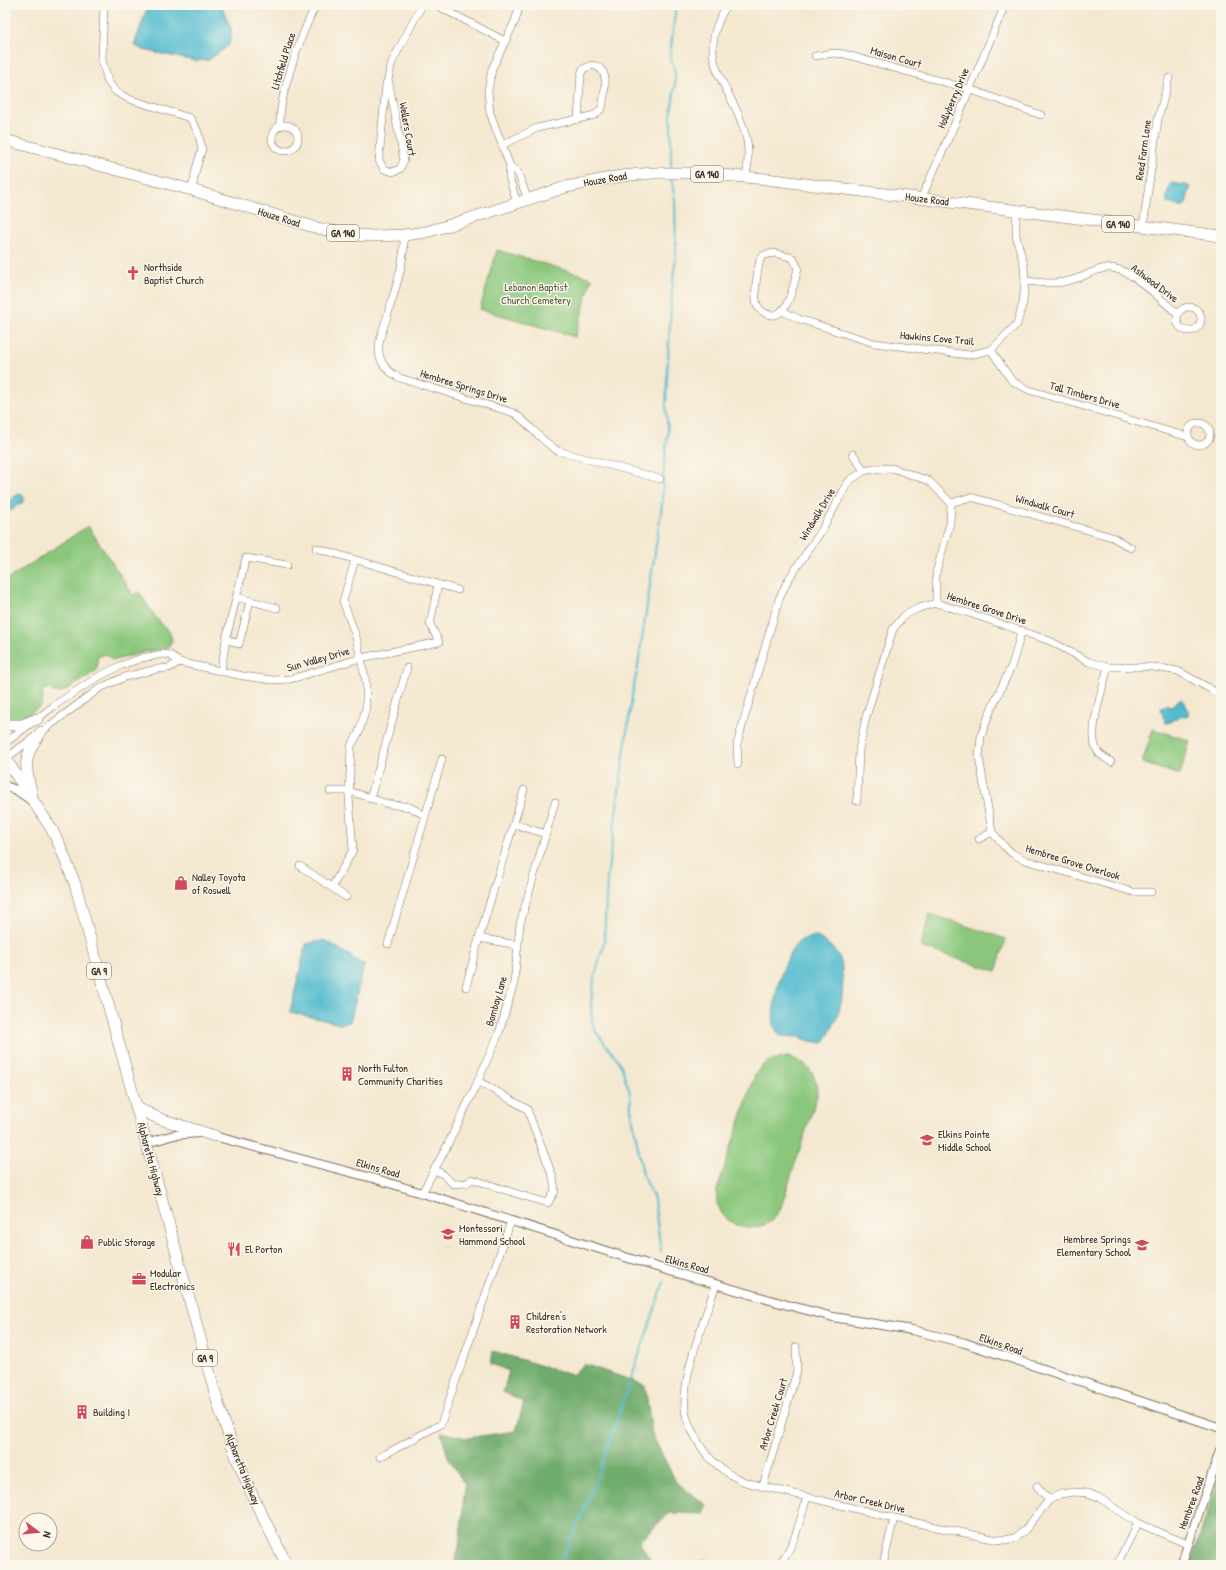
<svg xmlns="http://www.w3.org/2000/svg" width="1226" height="1570" viewBox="0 0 1226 1570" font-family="'Patrick Hand',sans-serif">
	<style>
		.green { fill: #8ac77c; stroke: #62784d }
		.forest { fill: #6fac6c; stroke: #556b45 }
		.water { fill: #52bbcf; stroke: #467276 }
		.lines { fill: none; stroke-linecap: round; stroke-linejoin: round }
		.stream { stroke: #52bbcf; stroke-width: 2 }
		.minor-casing { stroke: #7c6c5c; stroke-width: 8 }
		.tertiary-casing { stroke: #7c6c5c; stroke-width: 10 }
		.primary-casing { stroke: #7c6c5c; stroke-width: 12 }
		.trunk-casing { stroke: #7c6c5c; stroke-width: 12 }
		.minor { stroke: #fff; stroke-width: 7 }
		.tertiary { stroke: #fff; stroke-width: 8 }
		.primary { stroke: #fff; stroke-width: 11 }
		.trunk { stroke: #fff; stroke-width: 11 }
		.labels { text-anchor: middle; stroke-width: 3; stroke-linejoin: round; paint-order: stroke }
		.shield { fill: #fbf7ec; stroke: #75685c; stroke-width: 1 }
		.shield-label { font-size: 10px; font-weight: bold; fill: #3b2a1e }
		.street-label { font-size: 11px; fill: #3b2a1e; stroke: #fbf7ec }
		.poi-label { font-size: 11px; fill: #3b2a1e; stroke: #fbf7ec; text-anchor: start }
		.park-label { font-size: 11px; fill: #53593a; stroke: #fbf7ec }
	</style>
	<rect width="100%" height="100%" fill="#fbf7ec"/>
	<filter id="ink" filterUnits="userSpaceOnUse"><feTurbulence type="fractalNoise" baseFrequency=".025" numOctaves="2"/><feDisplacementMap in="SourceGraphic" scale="8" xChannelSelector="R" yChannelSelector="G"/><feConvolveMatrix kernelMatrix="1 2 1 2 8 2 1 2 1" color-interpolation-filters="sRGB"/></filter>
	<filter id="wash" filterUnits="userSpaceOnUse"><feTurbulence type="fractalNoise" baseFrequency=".012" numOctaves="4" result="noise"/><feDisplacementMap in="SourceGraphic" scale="16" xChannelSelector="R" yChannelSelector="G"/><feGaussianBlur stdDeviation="0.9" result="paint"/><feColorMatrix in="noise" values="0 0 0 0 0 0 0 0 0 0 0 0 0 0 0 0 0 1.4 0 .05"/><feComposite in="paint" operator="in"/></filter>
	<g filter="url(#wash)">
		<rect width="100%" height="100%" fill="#f4e8d0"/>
		<g class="green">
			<polygon points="497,250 592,278 575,337 480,309"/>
			<polygon points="88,526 133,595 139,592 156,618 170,632 172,641 168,647 164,649 149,651 115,660 113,660 106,654 97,657 98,664 96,671 61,693 53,692 48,688 42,691 43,698 41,706 18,721 5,721 5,581"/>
			<polygon points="1153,729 1190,741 1180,775 1142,763"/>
			<polygon points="930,914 1006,939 996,971 920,947"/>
			<path d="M788,1057C809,1063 817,1074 817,1096L780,1210C777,1214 774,1219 770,1222C745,1238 712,1219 717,1190L755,1075C764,1061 771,1059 788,1057Z"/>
		</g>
		<g class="forest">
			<polygon points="493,1351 572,1375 584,1364 645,1385 652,1434 676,1482 706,1505 703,1514 669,1513 639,1542 654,1565 447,1565 455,1562 459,1548 465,1485 448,1457 441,1432 467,1438 516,1431 524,1402 503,1392 509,1371 491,1364"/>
			<polygon points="1221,1471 1221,1565 1190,1565"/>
		</g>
		<g class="water">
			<polygon points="153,5 221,5 231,28 231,39 229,45 209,60 196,61 143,50 134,45 146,11"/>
			<polygon points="1171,183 1186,185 1190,187 1186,204 1182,207 1167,203 1167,193"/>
			<polygon points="21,493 25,499 23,501 23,502 18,506 17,505 9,512 8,510 5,512 5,503 9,500 10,501 13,499 12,498"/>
			<path d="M1181,699C1185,702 1189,709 1188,715L1172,720L1171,722L1166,723L1161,711L1162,707L1166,705L1170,707L1175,705L1177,701Z"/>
			<path d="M815,936C825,941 835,948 840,959C842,963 842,969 842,974C845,1000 838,1022 823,1043L810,1041L799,1037L780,1036C778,1033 775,1029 774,1025C770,1006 784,952 800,941C804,938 811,938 815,936Z"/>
			<polygon points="325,940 364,965 350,1022 340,1024 290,1012 306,944"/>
		</g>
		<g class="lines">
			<g class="stream">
				<polyline points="671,168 671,115 675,85 675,72 670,55 676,5"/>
				<polyline points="661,1252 654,1199 643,1175 631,1109 630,1093 622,1068 617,1059 596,1032 592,1022 591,1003 594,979 604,943 607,879 633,689 637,672 662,505 664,466 668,432 666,405 667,376 672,289 676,255 675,200 671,177"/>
				<path d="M560,1565C572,1535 586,1507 597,1478L664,1282"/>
			</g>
		</g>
	</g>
	<g filter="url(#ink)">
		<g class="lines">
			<defs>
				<g id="minor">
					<polyline points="104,5 102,60 108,82 116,92 129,99 190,118 198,132 202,149 196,169 192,190"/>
					<polyline points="436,5 505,41"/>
					<path d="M727,5C690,65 736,86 747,141C749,153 748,165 746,178"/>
					<polyline points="815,56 834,53 844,54 969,89 1041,115"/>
					<path d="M592,65C612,68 604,94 602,108L595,115L578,119L581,74L583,69Z"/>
					<polygon points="388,79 404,160 400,169 393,172 384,169 379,160 386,84"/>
					<polyline points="388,79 392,62 422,5"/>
					<circle cx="285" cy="138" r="13"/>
					<path d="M280,126C278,97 302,32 316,5"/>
					<polyline points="502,145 537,128 578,119"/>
					<polyline points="510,166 518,173 528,200"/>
					<polyline points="921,199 957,119 1005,5"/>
					<polyline points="517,203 509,177 510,166 490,113 488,91 492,69 515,21 520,5"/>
					<polyline points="1143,227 1158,119 1169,78"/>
					<path d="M404,235C405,264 395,289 387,317C384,327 378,339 379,350C379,363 388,372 400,378L514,413C531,425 540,440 558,451L660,479"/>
					<path d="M775,253L793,258L798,268C794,282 788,325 765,313C759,310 756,305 756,299C754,286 758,271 760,259L764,255Z"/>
					<path d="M1025,281C1042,283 1058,285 1075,279C1089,275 1100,265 1116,269C1134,272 1163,302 1178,314"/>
					<circle cx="1189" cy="319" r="12"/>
					<polyline points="782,311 799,319 874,343 969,355 991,350 1017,324 1023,303 1025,281 1024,265 1016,236 1016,211"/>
					<polyline points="991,350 1012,381 1029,390 1188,437"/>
					<circle cx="1199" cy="434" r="11"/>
					<polyline points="853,454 864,471"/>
					<polyline points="951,503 971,497 1112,537 1131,548"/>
					<polyline points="316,548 458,590"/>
					<polyline points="236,597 277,608"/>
					<polyline points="1022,630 1012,665 990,712 981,736 979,757 992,832 1004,846 1013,854 1025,860 1133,892 1151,892"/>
					<polyline points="226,639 239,644 250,601"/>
					<path d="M1108,667C1103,687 1086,736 1098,752C1101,756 1107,759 1111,762"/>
					<polyline points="221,671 226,639 246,558 287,565"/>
					<polyline points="5,743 55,705 96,678 122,665 142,658 163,654 170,655 179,662 243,676 272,680 291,679 361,658 439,642 430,624 438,585"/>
					<polyline points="5,759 100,688 125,677 157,669 169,668 179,662"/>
					<polyline points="738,764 737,744 779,599 788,580 820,533 849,481 864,471 874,469 892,468 929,481 951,503 950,523 936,573 936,603"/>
					<polyline points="330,791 349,791 388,804 410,807 424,815"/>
					<polyline points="370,799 407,668"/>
					<polyline points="857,801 859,750 866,717 893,629 905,615 919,608 936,603 978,616 1050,641 1089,662 1108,667 1154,667 1178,671 1221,695"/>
					<polyline points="514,824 546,834"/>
					<polyline points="979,839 992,832"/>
					<polyline points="300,866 346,897"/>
					<polyline points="332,887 353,850 349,797 351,746 359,732 366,708 366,682 356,637 343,601 355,560"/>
					<polyline points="479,938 524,790"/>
					<polyline points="388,944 442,759"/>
					<polyline points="466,987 479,938 512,944 518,947"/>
					<polyline points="434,1169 444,1175 453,1184 467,1183 472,1179 524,1196 548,1203 555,1191 553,1177 527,1109 478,1081"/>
					<polyline points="422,1193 447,1146 474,1090 499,1033 514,983 520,924 555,802"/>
					<path d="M716,1284C705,1319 682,1373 685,1409C686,1422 694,1434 700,1445C711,1463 726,1474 745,1482L894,1518L993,1539L1005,1540L1015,1538L1025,1530L1049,1500L1061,1494L1073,1492L1088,1493L1098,1497L1138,1523L1187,1544"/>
					<polyline points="380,1457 441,1424 511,1221"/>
					<polyline points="763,1486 797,1371 796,1347"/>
					<polyline points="1037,1486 1049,1500"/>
					<polyline points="695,1565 697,1564 709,1565"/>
					<path d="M778,1565C795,1547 800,1520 807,1497"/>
					<polyline points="883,1565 894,1518"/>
					<polyline points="1117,1565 1120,1558 1138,1523"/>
				</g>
				<g id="tertiary">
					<polyline points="5,786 16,790 32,801"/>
					<polyline points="210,1135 376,1179 445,1200 663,1269 784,1304 833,1317 912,1330 965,1343 1221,1428"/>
					<polyline points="147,1143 174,1135 199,1133"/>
					<polyline points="1181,1565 1221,1448"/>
				</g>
				<polyline id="primary" points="5,140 192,190 317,228 352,235 375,236 404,235 426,232 447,226 566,187 621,176 652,173 700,173 766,179 1221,236"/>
				<g id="trunk">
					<polyline points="5,725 22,725 37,719"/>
					<polyline points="5,758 51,828 60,846 75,884 219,1407 236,1456 253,1497 287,1565"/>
					<path d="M32,794C24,766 23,756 41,732"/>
					<polyline points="137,1108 160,1119 215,1136"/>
				</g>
			</defs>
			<use href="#minor" class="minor-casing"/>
			<use href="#tertiary" class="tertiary-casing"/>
			<use href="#primary" class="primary-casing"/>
			<use href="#trunk" class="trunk-casing"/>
			<use href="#minor" class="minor"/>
			<use href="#tertiary" class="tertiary"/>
			<use href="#primary" class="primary"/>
			<use href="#trunk" class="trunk"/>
		</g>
	</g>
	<defs>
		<symbol id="church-bare" viewBox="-9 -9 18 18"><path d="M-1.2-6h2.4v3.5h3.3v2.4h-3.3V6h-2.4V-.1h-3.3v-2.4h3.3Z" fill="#d1495b" stroke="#fbf7ec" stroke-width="2.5" paint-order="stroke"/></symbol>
		<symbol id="shop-bare" viewBox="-9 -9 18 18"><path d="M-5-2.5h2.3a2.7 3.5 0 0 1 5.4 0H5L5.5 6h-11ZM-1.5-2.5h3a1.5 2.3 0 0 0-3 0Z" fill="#d1495b" stroke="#fbf7ec" stroke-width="2.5" paint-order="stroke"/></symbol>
		<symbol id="building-bare" viewBox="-9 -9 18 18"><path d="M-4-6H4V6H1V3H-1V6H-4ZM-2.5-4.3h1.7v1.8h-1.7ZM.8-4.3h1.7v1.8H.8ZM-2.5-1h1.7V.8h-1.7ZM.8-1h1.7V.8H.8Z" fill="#d1495b" stroke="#fbf7ec" stroke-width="2.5" paint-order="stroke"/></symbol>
		<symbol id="school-bare" viewBox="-9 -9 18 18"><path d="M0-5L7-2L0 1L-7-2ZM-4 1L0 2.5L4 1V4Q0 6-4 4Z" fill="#d1495b" stroke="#fbf7ec" stroke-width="2.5" paint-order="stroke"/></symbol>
		<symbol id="restaurant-bare" viewBox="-9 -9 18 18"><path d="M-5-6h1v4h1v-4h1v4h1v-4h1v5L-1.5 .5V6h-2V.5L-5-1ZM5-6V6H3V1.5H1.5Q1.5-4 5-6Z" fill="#d1495b" stroke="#fbf7ec" stroke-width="2.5" paint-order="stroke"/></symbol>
		<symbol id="office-bare" viewBox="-9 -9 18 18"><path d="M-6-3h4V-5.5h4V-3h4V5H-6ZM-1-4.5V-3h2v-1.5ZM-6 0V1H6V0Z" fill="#d1495b" stroke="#fbf7ec" stroke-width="2.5" paint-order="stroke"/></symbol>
	</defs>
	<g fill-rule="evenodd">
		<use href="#church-bare" x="123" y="263" width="20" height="20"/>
		<use href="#shop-bare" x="171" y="873" width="20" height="20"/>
		<use href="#building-bare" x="337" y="1064" width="20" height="20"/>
		<use href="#school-bare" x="917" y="1130" width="20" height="20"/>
		<use href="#school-bare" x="438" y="1224" width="20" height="20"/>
		<use href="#shop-bare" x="77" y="1232" width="20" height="20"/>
		<use href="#school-bare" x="1132" y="1235" width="20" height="20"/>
		<use href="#restaurant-bare" x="224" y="1239" width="20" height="20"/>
		<use href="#office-bare" x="129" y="1269" width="20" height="20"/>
		<use href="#building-bare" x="505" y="1312" width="20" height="20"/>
		<use href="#building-bare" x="72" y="1402" width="20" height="20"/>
	</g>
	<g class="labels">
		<g class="shield">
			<rect x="691" y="166" width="32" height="16" rx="3"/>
			<rect x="1102" y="216" width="32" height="16" rx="3"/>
			<rect x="327" y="225" width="32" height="16" rx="3"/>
			<rect x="87" y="963" width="24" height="16" rx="3"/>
			<rect x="193" y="1350" width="24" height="16" rx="3"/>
		</g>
		<g class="shield-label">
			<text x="707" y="178">GA 140</text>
			<text x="1118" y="228">GA 140</text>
			<text x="343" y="237">GA 140</text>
			<text x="99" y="975">GA 9</text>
			<text x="205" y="1362">GA 9</text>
		</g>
		<g class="street-label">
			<text transform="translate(896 57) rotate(16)" y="4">Maison Court</text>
			<text transform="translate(283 61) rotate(-73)" y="4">Litchfield Place</text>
			<text transform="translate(953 98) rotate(-67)" y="4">Hollyberry Drive</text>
			<text transform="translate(408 129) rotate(80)" y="4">Wellers Court</text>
			<text transform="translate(1143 150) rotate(-82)" y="4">Reed Farm Lane</text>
			<text transform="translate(605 179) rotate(-10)" y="4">Houze Road</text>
			<text transform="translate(927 199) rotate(7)" y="4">Houze Road</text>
			<text transform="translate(279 217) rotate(17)" y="4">Houze Road</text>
			<text transform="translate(1155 283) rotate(37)" y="4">Ashwood Drive</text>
			<text transform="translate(937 338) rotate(5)" y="4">Hawkins Cove Trail</text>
			<text transform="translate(464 386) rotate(17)" y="4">Hembree Springs Drive</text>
			<text transform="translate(1085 395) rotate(16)" y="4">Tall Timbers Drive</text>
			<text transform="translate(1045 506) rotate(16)" y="4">Windwalk Court</text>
			<text transform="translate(817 514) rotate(-59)" y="4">Windwalk Drive</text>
			<text transform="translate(987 608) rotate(18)" y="4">Hembree Grove Drive</text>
			<text transform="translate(318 659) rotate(-16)" y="4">Sun Valley Drive</text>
			<text transform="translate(1073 862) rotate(17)" y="4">Hembree Grove Overlook</text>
			<text transform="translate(496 1001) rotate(-74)" y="4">Bombay Lane</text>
			<text transform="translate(151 1159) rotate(75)" y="4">Alpharetta Highway</text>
			<text transform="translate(378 1168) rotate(16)" y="4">Elkins Road</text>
			<text transform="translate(687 1264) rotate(15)" y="4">Elkins Road</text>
			<text transform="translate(1001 1344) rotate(19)" y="4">Elkins Road</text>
			<text transform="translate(773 1414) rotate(-73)" y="4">Arbor Creek Court</text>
			<text transform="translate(243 1469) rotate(68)" y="4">Alpharetta Highway</text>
			<text transform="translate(870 1501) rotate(13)" y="4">Arbor Creek Drive</text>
			<text transform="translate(1191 1503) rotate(-70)" y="4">Hembree Road</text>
		</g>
		<g class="poi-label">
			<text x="144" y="271">Northside<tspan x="144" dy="13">Baptist Church</tspan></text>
			<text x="192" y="881">Nalley Toyota<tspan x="192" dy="13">of Roswell</tspan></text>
			<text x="358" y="1072">North Fulton<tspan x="358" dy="13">Community Charities</tspan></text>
			<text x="938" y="1138">Elkins Pointe<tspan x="938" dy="13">Middle School</tspan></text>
			<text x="459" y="1232">Montessori<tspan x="459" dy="13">Hammond School</tspan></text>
			<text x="1131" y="1243" text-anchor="end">Hembree Springs<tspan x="1131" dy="13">Elementary School</tspan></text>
			<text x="98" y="1246">Public Storage</text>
			<text x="245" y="1253">El Porton</text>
			<text x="150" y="1277">Modular<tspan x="150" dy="13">Electronics</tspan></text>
			<text x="526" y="1320">Children's<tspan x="526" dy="13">Restoration Network</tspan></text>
			<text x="93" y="1416">Building I</text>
		</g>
		<g class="park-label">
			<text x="536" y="291">Lebanon Baptist<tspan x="536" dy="13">Church Cemetery</tspan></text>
		</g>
	</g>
	<rect width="1226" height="1570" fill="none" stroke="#fbf7ec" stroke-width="20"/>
	<g transform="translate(38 1532) rotate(106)"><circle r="19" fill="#fbf7ec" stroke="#aea59a"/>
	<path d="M0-3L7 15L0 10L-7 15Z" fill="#d1495b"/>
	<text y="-6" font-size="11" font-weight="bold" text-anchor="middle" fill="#3b2a1e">N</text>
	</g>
</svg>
